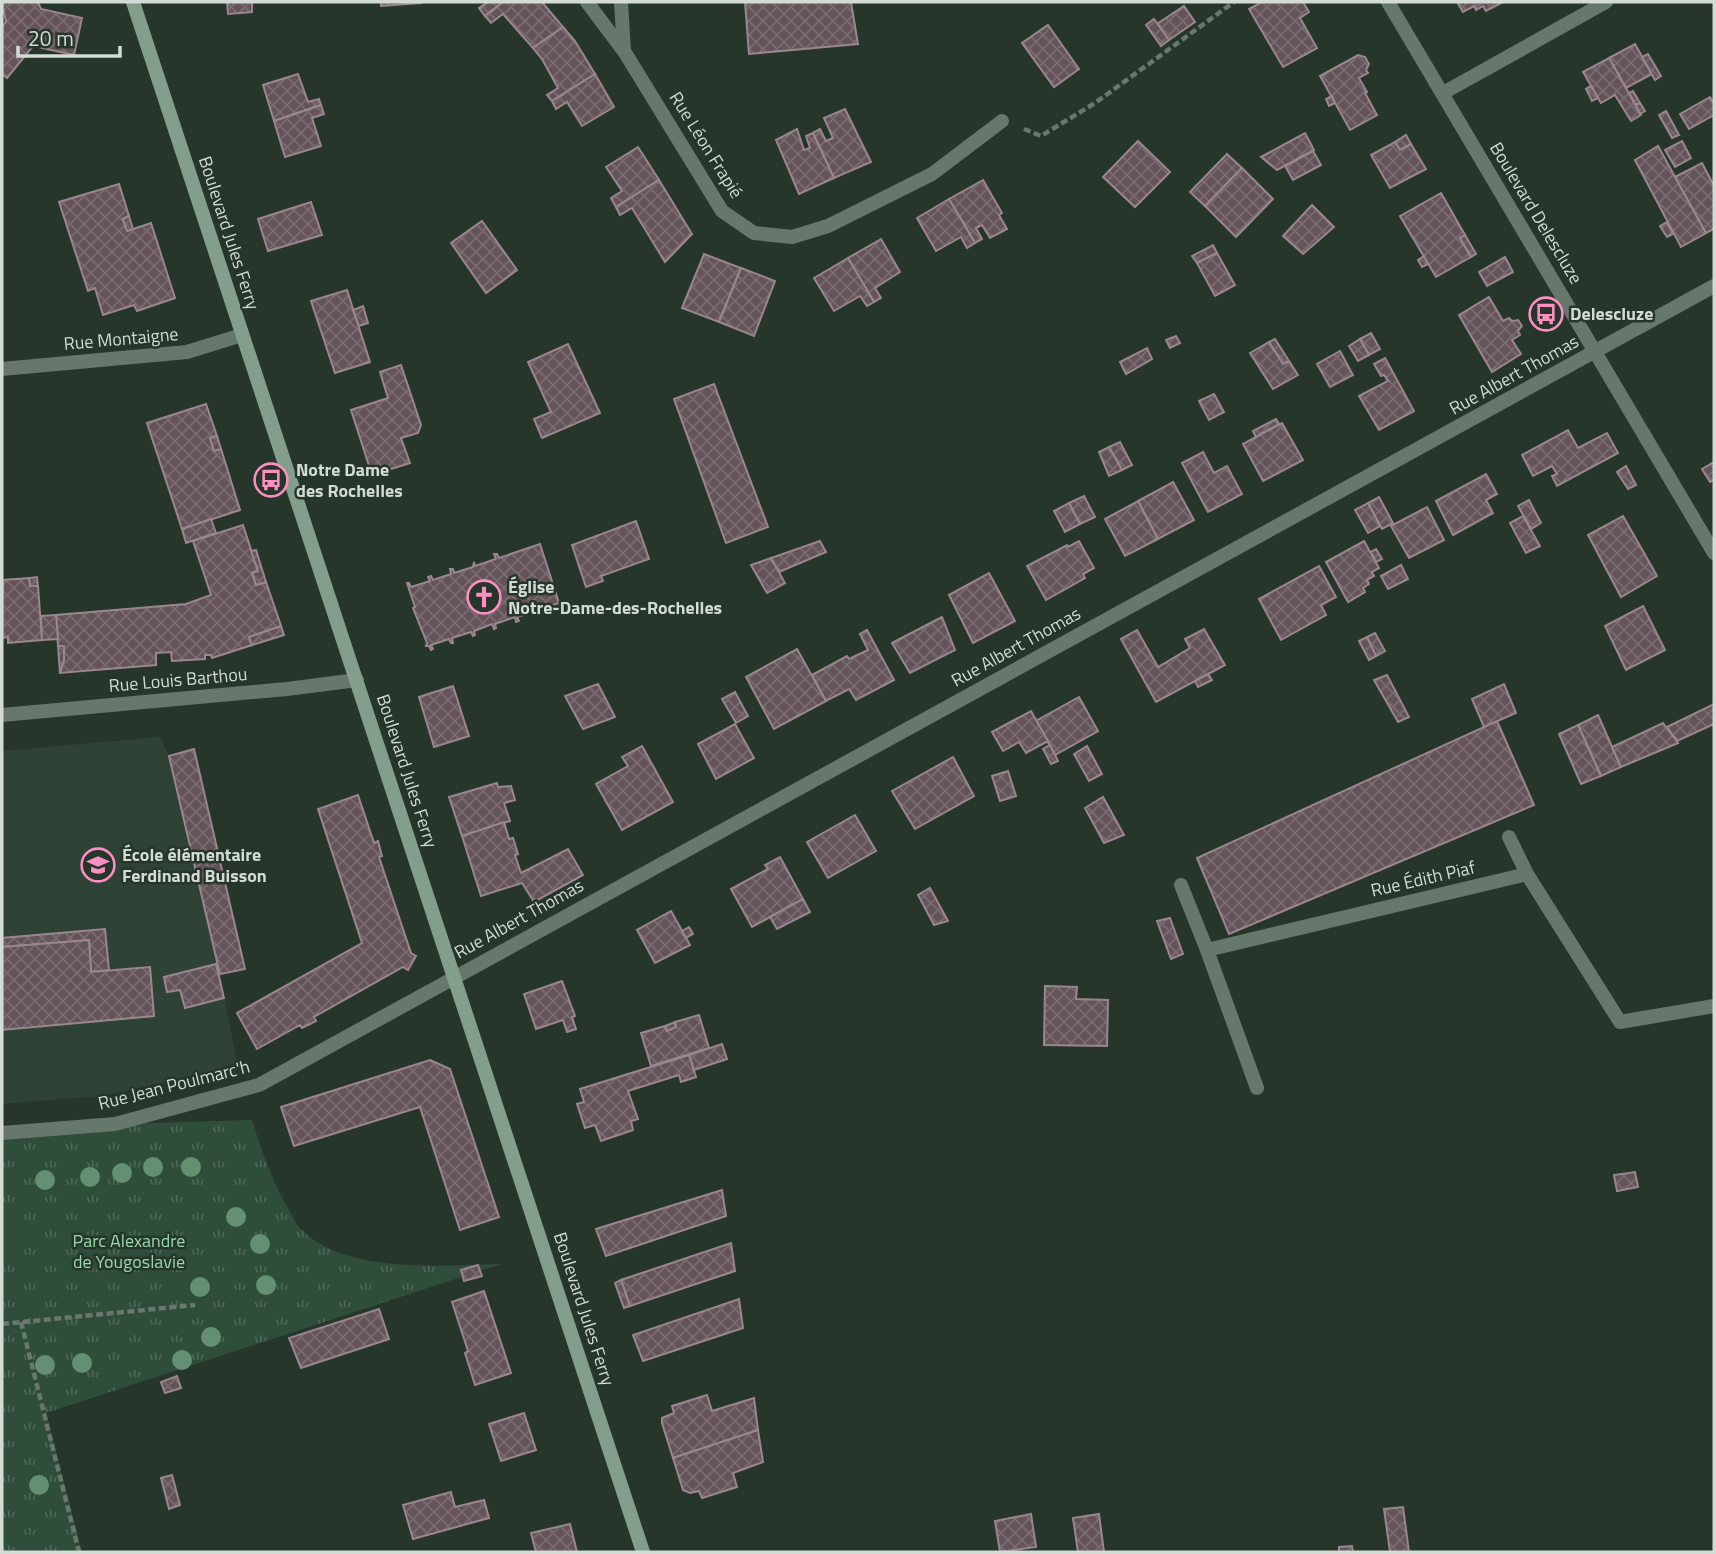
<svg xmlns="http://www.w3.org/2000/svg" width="1716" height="1554" viewBox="0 0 1716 1554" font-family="'Titillium Web',sans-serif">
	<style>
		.built { fill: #2e4335 }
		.grass { fill: url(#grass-tufts) }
		.garden { fill: #2e4e3a }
		.building { fill: url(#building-cross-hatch); stroke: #9a868e; stroke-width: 2 }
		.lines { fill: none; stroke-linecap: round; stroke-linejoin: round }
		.path { stroke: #6a776d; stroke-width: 4.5; stroke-dasharray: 7 3.5; stroke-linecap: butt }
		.street { stroke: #66776c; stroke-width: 14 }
		.secondary { stroke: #849e8c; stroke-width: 14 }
		.tree { fill: #648f72 }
		.labels { text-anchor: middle; stroke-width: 5; stroke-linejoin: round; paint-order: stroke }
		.street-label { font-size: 18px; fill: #d2dbd4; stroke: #26362b }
		.poi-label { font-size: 18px; font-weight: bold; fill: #d2dbd4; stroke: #26362b; text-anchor: start }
		.park-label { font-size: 18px; fill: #97d7ad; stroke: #26362b }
	</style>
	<defs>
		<pattern id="grass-tufts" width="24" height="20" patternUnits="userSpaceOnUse" patternTransform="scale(1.75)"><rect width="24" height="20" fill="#2e4e3a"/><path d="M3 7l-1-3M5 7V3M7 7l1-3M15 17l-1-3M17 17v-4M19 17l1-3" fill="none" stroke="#4b6756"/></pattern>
		<pattern id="building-cross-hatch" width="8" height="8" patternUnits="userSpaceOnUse" patternTransform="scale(1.75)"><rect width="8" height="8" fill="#65535a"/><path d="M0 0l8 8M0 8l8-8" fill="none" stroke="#7a6b71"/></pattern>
	</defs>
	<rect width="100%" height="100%" fill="#26362b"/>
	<polygon class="built" points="160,737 169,756 220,974 237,1062 206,1074 101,1096 2,1104 2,751"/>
	<path class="grass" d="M252,1120C262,1152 272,1181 289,1210C292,1215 295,1223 300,1228C343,1275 442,1265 501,1264L46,1413L82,1552H2V1133L115,1124Z"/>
	<polygon class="garden" points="15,1217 18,1236 2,1239 2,1219"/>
	<g class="building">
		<polygon points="2,2 38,2 41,9 82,18 74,55 33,46 7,78 2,74 2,27 6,22"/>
		<polygon points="227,2 252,2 252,12 228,14"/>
		<polygon points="381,2 421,2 421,3 381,6"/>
		<polygon points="488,2 503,2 485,16 479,8"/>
		<polygon points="503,2 542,2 563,27 533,48 503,14 491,23 485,16"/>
		<polygon points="745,2 851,2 858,44 749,54"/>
		<polygon points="1262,2 1303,2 1309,12 1300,18 1317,48 1283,67 1249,9"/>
		<polygon points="1457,2 1503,2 1486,11 1483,6 1476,10 1474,6 1463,12"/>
		<polygon points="1184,6 1195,22 1169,40 1157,24"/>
		<polygon points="1154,19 1169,40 1161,46 1146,25"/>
		<polygon points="1048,25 1079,69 1054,87 1022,43"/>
		<polygon points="563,27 575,41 595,74 552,101 547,95 558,88 542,59 533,48"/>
		<polygon points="1635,44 1652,74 1626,88 1609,58"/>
		<polygon points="1648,54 1661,76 1655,80 1642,57"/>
		<polygon points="1358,55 1365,57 1369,64 1366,70 1368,73 1359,78 1367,92 1365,93 1377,115 1350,130 1320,76"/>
		<polygon points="1609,58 1641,115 1631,121 1615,95 1601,103 1583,72"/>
		<polygon points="298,74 308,102 319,99 321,105 274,121 263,85"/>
		<polygon points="595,74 614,107 582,126 567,102 556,109 552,101"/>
		<polygon points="1591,86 1598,98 1592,101 1586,89"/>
		<polygon points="1633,91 1640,103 1636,105 1629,93"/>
		<polygon points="1332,96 1335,103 1329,106 1326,99"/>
		<polygon points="1710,97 1714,104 1714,115 1689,129 1680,114"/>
		<polygon points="1640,103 1645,111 1640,114 1636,105"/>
		<polygon points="321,105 324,114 312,118 321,146 285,157 274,121"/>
		<polygon points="845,109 871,162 834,178 813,133 820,129 826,141 833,138 824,118"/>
		<polygon points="1666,111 1679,135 1672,138 1659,115"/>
		<polygon points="797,129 804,150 810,148 806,136 813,133 834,178 799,194 776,140"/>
		<polygon points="1305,133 1314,150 1277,170 1261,157"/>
		<polygon points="1406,135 1411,144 1400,150 1395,142"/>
		<polygon points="1138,141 1170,172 1135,207 1103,177"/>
		<polygon points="1682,141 1691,158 1675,167 1665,150"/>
		<polygon points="1395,142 1400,150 1411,144 1426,169 1390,188 1371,155"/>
		<polygon points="1658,146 1706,233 1681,247 1635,160"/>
		<polygon points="638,147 659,180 616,207 611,198 622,191 606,167"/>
		<polygon points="1313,151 1321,165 1293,180 1285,166"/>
		<polygon points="1227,154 1242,168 1205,206 1190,192"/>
		<polygon points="1702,163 1714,186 1714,229 1706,233 1675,177"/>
		<polygon points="1242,168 1273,199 1236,237 1205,206"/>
		<polygon points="659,180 692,234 665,262 632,208 620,215 616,207"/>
		<polygon points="983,180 1002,213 999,215 1007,229 990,238 982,225 976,228 982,239 975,243 949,199"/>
		<polygon points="119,184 129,216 123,219 127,231 151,223 175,298 137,311 134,305 103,315 95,288 88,291 59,202"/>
		<polygon points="1441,193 1465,235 1460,238 1471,257 1436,277 1400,216"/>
		<polygon points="949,199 975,243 967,248 961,237 936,251 917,218"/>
		<polygon points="311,202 322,235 268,251 258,219"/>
		<polygon points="1312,205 1334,227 1303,254 1283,236"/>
		<polygon points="129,216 133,229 127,231 123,219"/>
		<polygon points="482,221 517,270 486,293 451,243"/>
		<polygon points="1667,222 1673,234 1667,237 1660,226"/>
		<polygon points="1465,235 1476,254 1471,257 1460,238"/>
		<polygon points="881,239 900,272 875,288 881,298 874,302 848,258"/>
		<polygon points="1213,245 1217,253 1197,263 1192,256"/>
		<polygon points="1217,253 1235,285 1215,296 1197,263"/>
		<polygon points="704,254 741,268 719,322 682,308"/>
		<polygon points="1424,256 1428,264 1422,267 1418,260"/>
		<polygon points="1505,257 1513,272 1487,286 1479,272"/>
		<polygon points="848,258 874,302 867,306 860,296 834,311 814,278"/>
		<polygon points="741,268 775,281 754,336 719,322"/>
		<polygon points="347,290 370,362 335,373 311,301"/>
		<polygon points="1489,297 1503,321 1509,318 1512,321 1518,320 1522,326 1518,331 1520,335 1512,340 1521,354 1492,372 1459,315"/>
		<polygon points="363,306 368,323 359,326 353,310"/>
		<polygon points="1371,333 1380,349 1369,355 1360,339"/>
		<polygon points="1176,336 1180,343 1170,348 1166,340"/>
		<polygon points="1275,339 1289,361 1283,364 1269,342"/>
		<polygon points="1360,339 1369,355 1358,361 1349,346"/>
		<polygon points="1269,342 1283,364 1289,361 1298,375 1273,389 1250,353"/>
		<polygon points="568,344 600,413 542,438 534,419 551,412 528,362"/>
		<polygon points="1147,348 1152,359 1126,374 1120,362"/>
		<polygon points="1340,351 1353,375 1330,387 1317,364"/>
		<polygon points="1385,358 1414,411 1379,430 1359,396 1388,381 1384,375 1381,376 1374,364"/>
		<polygon points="401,365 421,425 418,433 401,438 410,463 372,475 351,410 388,398 380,372"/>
		<polygon points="714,384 768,527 726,543 674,399"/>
		<polygon points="1214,394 1224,412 1209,420 1199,401"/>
		<polygon points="206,404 217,436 210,438 214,451 221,449 240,510 182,529 147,423"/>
		<polygon points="1276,419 1279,424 1256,437 1253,431"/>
		<polygon points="1282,423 1303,460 1263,481 1243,444"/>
		<polygon points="1568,430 1578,448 1607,433 1618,453 1557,486 1552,476 1557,474 1552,466 1533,476 1522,455"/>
		<polygon points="217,436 221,449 214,451 210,438"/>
		<polygon points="1120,442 1132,465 1122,470 1109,447"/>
		<polygon points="1109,447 1122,470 1109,476 1099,452"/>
		<polygon points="1203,452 1214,473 1227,466 1242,494 1208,512 1182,463"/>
		<polygon points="1714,462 1714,480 1710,482 1702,469"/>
		<polygon points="1626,466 1636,485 1628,489 1617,472"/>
		<polygon points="1486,474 1497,494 1486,500 1493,513 1453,535 1436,501"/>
		<polygon points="1173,482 1194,520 1158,539 1138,501"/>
		<polygon points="1084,496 1095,517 1080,524 1069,503"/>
		<polygon points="1379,497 1393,523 1382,529 1368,503"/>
		<polygon points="1529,500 1541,523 1531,529 1518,506"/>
		<polygon points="1138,501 1158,539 1125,556 1105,519"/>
		<polygon points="1069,503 1080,524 1065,532 1054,511"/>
		<polygon points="1368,503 1380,526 1368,533 1355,510"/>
		<polygon points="1427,507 1444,540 1409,558 1391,526"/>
		<polygon points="1523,516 1540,546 1526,553 1510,523"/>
		<polygon points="1623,516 1657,576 1621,597 1588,535"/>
		<polygon points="211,519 216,533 186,543 182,529"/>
		<polygon points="636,521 649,559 601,576 603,581 586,587 572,545"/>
		<polygon points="243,525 258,571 252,573 256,585 266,582 281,626 249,637 252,645 212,658 211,655 205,655 205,659 172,661 171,652 156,653 156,665 60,673 64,660 64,646 58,646 56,615 186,604 211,595 193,541"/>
		<polygon points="820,541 826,552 779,572 771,558"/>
		<polygon points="1079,541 1094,568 1083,574 1085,578 1046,600 1027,566 1067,545 1068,547"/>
		<polygon points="1364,541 1379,568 1372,572 1374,576 1367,580 1369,584 1363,588 1365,592 1348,602 1326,562"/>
		<polygon points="540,544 559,603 517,617 519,621 516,622 515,617 495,624 496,628 494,629 492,624 474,631 475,635 473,636 471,632 452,638 453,643 451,643 449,639 431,645 433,649 431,650 429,646 426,646 427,643 413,608 415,607 407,583 409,583 411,587 430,581 428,577 431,576 433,580 451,574 450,569 453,569 454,573 473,567 474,562 475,566 496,559 494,554 497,554 499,558"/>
		<polygon points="1376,549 1382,559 1376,562 1371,552"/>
		<polygon points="256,550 266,582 256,585 252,573 258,571 251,551"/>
		<polygon points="771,558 785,583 767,593 751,565"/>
		<polygon points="1401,565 1408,579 1388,589 1381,576"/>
		<polygon points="1319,566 1336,597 1321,605 1326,615 1281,640 1259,599"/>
		<polygon points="989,573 1015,621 973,643 949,595"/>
		<polygon points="37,577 38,586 30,586 29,578"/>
		<polygon points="29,578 30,586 38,586 42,640 8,643 8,637 2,638 3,580"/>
		<polygon points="1643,606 1665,650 1626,670 1605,626"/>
		<polygon points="56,615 58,639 42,640 41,616"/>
		<polygon points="942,617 955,650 910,673 892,643"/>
		<polygon points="281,626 284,635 252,645 249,637"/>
		<polygon points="1204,629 1225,665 1156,702 1121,639 1137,630 1158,667 1190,648 1185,639"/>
		<polygon points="867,630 894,680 856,700 849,689 826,701 812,675 847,656 849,659 868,650 860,634"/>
		<polygon points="1375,633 1385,651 1376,656 1367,637"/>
		<polygon points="1367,637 1376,656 1369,660 1359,641"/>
		<polygon points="58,646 64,646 64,660 60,673"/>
		<polygon points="797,649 826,701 774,729 746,677"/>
		<polygon points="1208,674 1212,680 1198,687 1195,681"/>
		<polygon points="1387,675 1409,717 1398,722 1374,680"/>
		<polygon points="598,684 615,717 583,729 565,696"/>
		<polygon points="1504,684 1516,713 1484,727 1472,699"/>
		<polygon points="453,686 469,736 434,747 419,697"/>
		<polygon points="735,692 748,716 736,723 722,699"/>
		<polygon points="1079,697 1098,731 1055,755 1036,721"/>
		<polygon points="1714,704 1714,724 1677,741 1667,727"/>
		<polygon points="1031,711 1048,741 1026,753 1019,742 1003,751 992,732"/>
		<polygon points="1598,715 1621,767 1601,776 1578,725"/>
		<polygon points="1497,721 1534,805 1229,934 1197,858"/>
		<polygon points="1663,723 1678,743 1621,767 1612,747"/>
		<polygon points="735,724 754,758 716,779 698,744"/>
		<polygon points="1578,725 1601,776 1581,784 1559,734"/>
		<polygon points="1050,745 1058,761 1051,764 1043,749"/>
		<polygon points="642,746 673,802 622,830 596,784 628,766 622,757"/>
		<polygon points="1087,746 1102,774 1089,781 1074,754"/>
		<polygon points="194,749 245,969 220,974 169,756"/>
		<polygon points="953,757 974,796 915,829 892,791"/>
		<polygon points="1008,771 1016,796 1000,801 992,776"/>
		<polygon points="497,783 498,787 511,786 515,800 504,803 510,821 462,836 449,797"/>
		<polygon points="358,795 374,843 378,841 379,845 382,856 379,857 411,953 416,956 408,970 403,967 314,1017 316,1021 302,1028 300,1025 257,1049 237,1013 362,943 318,809"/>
		<polygon points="1103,797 1124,835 1104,843 1085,808"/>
		<polygon points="855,815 876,851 828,878 807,842"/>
		<polygon points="504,822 509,839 513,838 518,854 515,855 521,873 568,849 583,875 534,902 522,883 481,896 462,836"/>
		<polygon points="780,857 803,899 752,927 731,889 768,869 765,865"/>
		<polygon points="930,888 948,921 934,925 918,895"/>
		<polygon points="803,899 810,912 777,929 770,917"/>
		<polygon points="671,911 690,945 655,963 637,930"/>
		<polygon points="1170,918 1183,954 1171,959 1157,921"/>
		<polygon points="689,927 693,934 686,938 682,931"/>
		<polygon points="105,929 109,970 91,972 89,940 2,947 2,938"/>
		<polygon points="89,940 91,972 150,967 154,1016 2,1030 2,947"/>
		<polygon points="216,964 224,998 185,1008 180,990 167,992 164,977"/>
		<polygon points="562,981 575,1016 572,1017 576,1029 567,1032 563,1020 536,1029 524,994"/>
		<polygon points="1045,986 1077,987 1076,999 1108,1000 1107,1046 1044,1045"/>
		<polygon points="699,1015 709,1048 651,1066 641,1033 665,1026 667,1031 676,1027 675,1022"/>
		<polygon points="675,1022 676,1027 667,1031 665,1026"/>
		<polygon points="722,1044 727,1059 694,1070 689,1055"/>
		<polygon points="689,1055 696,1077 681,1082 679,1075 628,1091 638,1119 631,1121 633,1130 601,1141 595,1125 585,1128 577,1104 584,1102 580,1089"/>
		<polygon points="430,1060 450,1069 499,1217 460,1230 420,1107 294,1146 281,1107"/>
		<polygon points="1635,1172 1638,1187 1617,1191 1614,1175"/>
		<polygon points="722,1190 726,1216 606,1256 596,1229"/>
		<polygon points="731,1243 735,1271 630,1306 621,1280"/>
		<polygon points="478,1265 482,1276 464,1281 461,1270"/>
		<polygon points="621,1280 630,1306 624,1308 615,1283"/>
		<polygon points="484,1291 511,1373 475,1385 465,1353 468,1351 452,1302"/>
		<polygon points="739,1299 743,1328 643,1361 633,1335"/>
		<polygon points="379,1309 389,1339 301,1368 289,1338"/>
		<polygon points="177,1376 181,1388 165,1393 161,1382"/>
		<polygon points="707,1395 712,1411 754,1398 758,1430 673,1458 662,1423 662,1418 674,1413 672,1406"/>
		<polygon points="524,1413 536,1450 501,1461 489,1424"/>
		<polygon points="758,1430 763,1462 733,1473 737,1487 702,1498 699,1491 690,1493 683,1490 673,1458"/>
		<polygon points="172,1475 180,1505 169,1509 161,1478"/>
		<polygon points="451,1492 455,1507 484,1500 489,1518 413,1539 403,1505"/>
		<polygon points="1403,1507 1409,1552 1390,1552 1384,1509"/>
		<polygon points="1031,1514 1036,1547 1000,1552 995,1521"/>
		<polygon points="1099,1514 1104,1552 1078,1552 1073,1518"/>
		<polygon points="570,1524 577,1552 536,1552 531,1533"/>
		<polygon points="1352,1546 1353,1552 1339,1552 1339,1547"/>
	</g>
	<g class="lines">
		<g class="path">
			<polyline points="1024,129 1041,136 1095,103 1234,2"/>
			<polyline points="21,1322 79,1552"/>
			<polyline points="2,1324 195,1305"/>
		</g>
		<g class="street">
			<polyline points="587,2 623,50"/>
			<polyline points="621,2 624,51 722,211 754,233 792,237 828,226 932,174 1002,121"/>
			<polyline points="1388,2 1714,553"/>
			<polyline points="1443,93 1606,2"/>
			<polyline points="2,369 187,352 242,335"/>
			<polyline points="2,715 287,689 357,680"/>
			<polyline points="1509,837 1527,874"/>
			<polyline points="1181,885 1207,950"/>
			<polyline points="1257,1088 1207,950 1527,874 1620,1022 1714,1006"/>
			<polyline points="2,1133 115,1124 259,1085 1714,286"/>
		</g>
		<polyline class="secondary" points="133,2 643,1552"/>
	</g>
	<g class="tree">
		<circle cx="153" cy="1167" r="10"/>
		<circle cx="191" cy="1167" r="10"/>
		<circle cx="122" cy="1173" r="10"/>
		<circle cx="90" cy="1177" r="10"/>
		<circle cx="45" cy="1180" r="10"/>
		<circle cx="236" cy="1217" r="10"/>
		<circle cx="260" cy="1244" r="10"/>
		<circle cx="266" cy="1285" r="10"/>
		<circle cx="200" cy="1287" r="10"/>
		<circle cx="211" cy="1337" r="10"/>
		<circle cx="182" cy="1360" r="10"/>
		<circle cx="82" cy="1363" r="10"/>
		<circle cx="45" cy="1365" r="10"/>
		<circle cx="39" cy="1485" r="10"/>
	</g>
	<defs>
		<symbol id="bus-ring" viewBox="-11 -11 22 22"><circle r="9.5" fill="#26362b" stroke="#fc8fc2" stroke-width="1.5"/><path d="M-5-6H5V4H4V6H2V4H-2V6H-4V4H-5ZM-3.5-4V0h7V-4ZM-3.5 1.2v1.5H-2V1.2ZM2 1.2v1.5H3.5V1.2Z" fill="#fc8fc2"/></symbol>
		<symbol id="church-ring" viewBox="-11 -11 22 22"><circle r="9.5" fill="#26362b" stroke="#fc8fc2" stroke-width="1.5"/><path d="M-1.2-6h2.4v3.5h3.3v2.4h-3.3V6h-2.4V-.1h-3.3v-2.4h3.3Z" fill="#fc8fc2"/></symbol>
		<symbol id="school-ring" viewBox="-11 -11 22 22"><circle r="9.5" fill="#26362b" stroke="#fc8fc2" stroke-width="1.5"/><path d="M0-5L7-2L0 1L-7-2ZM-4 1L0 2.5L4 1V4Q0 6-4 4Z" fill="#fc8fc2"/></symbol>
	</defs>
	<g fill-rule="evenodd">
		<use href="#bus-ring" x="1527" y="295" width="38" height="38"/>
		<use href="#bus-ring" x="252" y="461" width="38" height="38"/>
		<use href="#church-ring" x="465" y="578" width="38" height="38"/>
		<use href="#school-ring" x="79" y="846" width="38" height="38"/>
	</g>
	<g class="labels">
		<g class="street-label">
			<text transform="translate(706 145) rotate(58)" y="6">Rue Léon Frapié</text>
			<text transform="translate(1536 213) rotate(59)" y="6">Boulevard Delescluze</text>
			<text transform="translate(229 233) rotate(72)" y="6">Boulevard Jules Ferry</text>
			<text transform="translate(121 339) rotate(-5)" y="6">Rue Montaigne</text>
			<text transform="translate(1514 375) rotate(-29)" y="6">Rue Albert Thomas</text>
			<text transform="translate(1016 647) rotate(-29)" y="6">Rue Albert Thomas</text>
			<text transform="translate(178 680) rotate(-5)" y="6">Rue Louis Barthou</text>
			<text transform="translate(407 771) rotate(72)" y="6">Boulevard Jules Ferry</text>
			<text transform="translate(1423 879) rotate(-13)" y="6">Rue Édith Piaf</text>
			<text transform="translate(519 919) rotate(-29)" y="6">Rue Albert Thomas</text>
			<text transform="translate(174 1085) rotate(-14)" y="6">Rue Jean Poulmarc'h</text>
			<text transform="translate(584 1309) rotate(72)" y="6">Boulevard Jules Ferry</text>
		</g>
		<g class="poi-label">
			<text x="1570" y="320">Delescluze</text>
			<text x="296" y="476">Notre Dame<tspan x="296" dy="21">des Rochelles</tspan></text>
			<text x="508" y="593">Église<tspan x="508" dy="21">Notre-Dame-des-Rochelles</tspan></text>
			<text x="122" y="861">École élémentaire<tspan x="122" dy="21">Ferdinand Buisson</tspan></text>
		</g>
		<g class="park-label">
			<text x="129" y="1247">Parc Alexandre<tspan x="129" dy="21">de Yougoslavie</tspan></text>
		</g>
	</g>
	<rect width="1716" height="1554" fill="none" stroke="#d2dbd4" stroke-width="7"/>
	<path d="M18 46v10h102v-10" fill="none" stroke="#d2dbd4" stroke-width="3.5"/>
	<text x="28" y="46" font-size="21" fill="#d2dbd4" stroke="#26362b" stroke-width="5" paint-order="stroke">20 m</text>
</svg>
